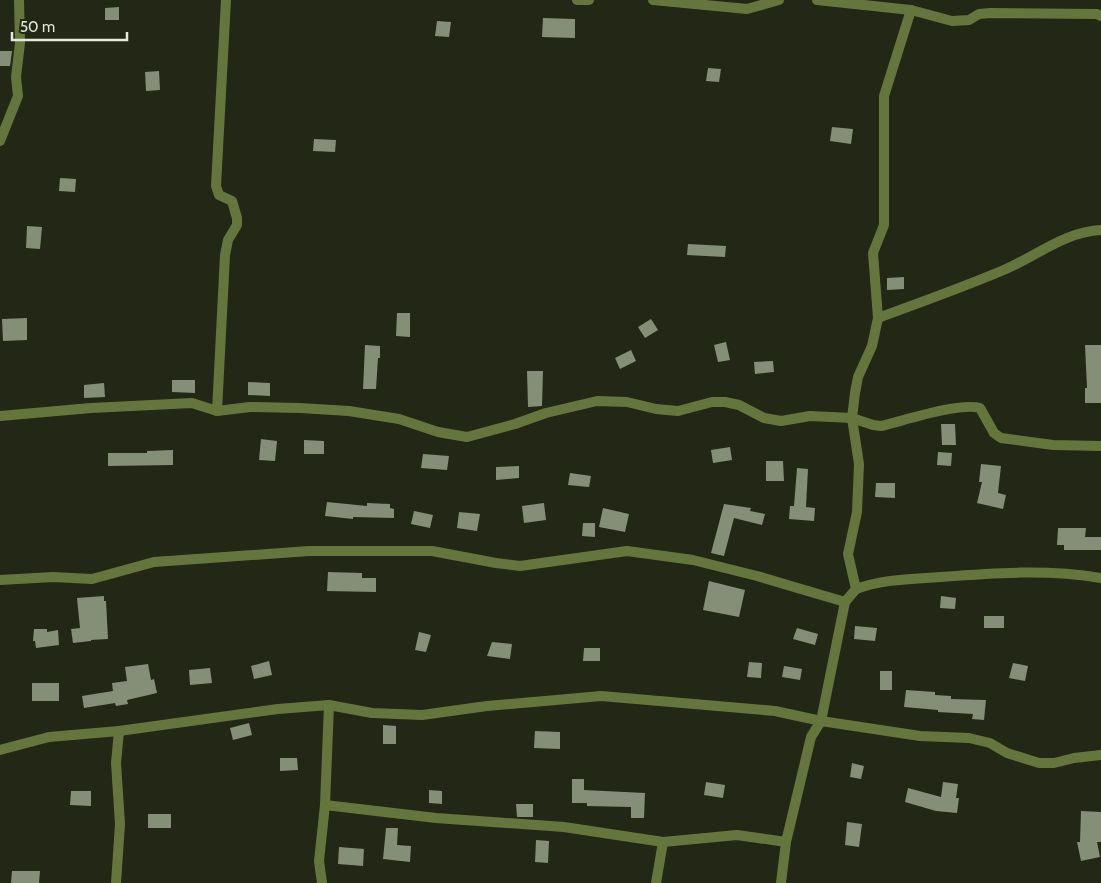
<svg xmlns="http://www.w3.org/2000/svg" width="1101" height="883" viewBox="0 0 1101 883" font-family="Cabin,sans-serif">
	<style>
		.building { fill: #858e77 }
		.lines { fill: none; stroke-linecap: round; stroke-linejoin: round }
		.minor { stroke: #64763e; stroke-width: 10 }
	</style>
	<rect width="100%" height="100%" fill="#222815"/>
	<g class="building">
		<polygon points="119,7 119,20 105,20 105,8"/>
		<polygon points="543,18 575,19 575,38 542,37"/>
		<polygon points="437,21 451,22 449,37 435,36"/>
		<polygon points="0,51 12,51 10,66 0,66"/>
		<polygon points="708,68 721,69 719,82 706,81"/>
		<polygon points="159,71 160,90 146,91 145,72"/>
		<polygon points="832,127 853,129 851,144 830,141"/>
		<polygon points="314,139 336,140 335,152 313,151"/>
		<polygon points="60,178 76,179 75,192 59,191"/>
		<polygon points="27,226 42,227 40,249 26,248"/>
		<polygon points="688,244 726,246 725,257 687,255"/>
		<polygon points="904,277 904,289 887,290 887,278"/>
		<polygon points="397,313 410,313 410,337 396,336"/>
		<polygon points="27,318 27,340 3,341 2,319"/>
		<polygon points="651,319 658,330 645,338 638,327"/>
		<polygon points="726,342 730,360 718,362 714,345"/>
		<polygon points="365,345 380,346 380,358 378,358 376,389 363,389"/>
		<polygon points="1085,345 1101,345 1101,403 1085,403 1085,388 1087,388"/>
		<polygon points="631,350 636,361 620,369 615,358"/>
		<polygon points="773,361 774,372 755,374 754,362"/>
		<polygon points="527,371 543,371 542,406 528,407"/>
		<polygon points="172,380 195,380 195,393 172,392"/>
		<polygon points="248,382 270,383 270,396 248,395"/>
		<polygon points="104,383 105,397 84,398 84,385"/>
		<polygon points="941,424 955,424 956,445 942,445"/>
		<polygon points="261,439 277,441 275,461 259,460"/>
		<polygon points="304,440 324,441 324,454 304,454"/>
		<polygon points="730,447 732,460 713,463 711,450"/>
		<polygon points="173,450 173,465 108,466 108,453 147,453 147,451"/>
		<polygon points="938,452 952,453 951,466 937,465"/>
		<polygon points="423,454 449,456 447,470 421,468"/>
		<polygon points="766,461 783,461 784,481 766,481"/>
		<polygon points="981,464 1001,466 998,493 1006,495 1003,509 977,503 982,482 979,482"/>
		<polygon points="519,466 519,478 496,480 496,467"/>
		<polygon points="797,468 808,469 806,507 815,508 814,521 789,519 790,506 794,506"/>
		<polygon points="570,473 591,476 589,487 568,485"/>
		<polygon points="876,483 895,483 895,498 875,497"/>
		<polygon points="327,502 367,506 367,503 390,504 390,508 394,509 394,518 353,517 353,519 325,516"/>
		<polygon points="544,503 546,520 524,523 522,506"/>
		<polygon points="724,504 751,508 750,511 765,514 762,525 734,518 724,556 711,553"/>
		<polygon points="603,508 629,514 625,532 599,527"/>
		<polygon points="414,511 433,515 430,528 411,524"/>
		<polygon points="459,512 480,514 477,531 457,528"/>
		<polygon points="583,523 595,523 595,537 582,536"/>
		<polygon points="1058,528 1086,528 1085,537 1101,537 1101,550 1064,550 1064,545 1057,545"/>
		<polygon points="328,572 362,573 362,578 376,578 376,592 327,591"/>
		<polygon points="709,581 745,590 739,617 703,610"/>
		<polygon points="104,596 104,601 106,601 108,639 91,640 91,641 73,643 71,629 80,628 77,598"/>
		<polygon points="941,596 956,598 955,609 940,608"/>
		<rect x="984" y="616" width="20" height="12"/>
		<polygon points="855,626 877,628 875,641 854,639"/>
		<polygon points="797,628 818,634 815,645 793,639"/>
		<polygon points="34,629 47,629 47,632 58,630 59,645 36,648 35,641 33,641"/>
		<polygon points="419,632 431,635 426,652 415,650"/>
		<polygon points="492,642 512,644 510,659 487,656"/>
		<polygon points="584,648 600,648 600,661 583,661"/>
		<polygon points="269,661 272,675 254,679 251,666"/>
		<polygon points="749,662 762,663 761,678 747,677"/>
		<polygon points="1013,663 1028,666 1025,681 1009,678"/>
		<polygon points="148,664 151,680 154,679 157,693 127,700 128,704 116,706 115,703 84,708 82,696 113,691 112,683 127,681 125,667"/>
		<polygon points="784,666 802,669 800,680 782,677"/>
		<polygon points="210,668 212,683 190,685 189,670"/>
		<rect x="880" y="671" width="12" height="19"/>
		<rect x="32" y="683" width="27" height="18"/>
		<polygon points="906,690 935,692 935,695 951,696 951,699 986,700 984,720 972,719 973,714 938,712 938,710 904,707"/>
		<polygon points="249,723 252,735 233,740 230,728"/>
		<polygon points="383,725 396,726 396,744 383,744"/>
		<polygon points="535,731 560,732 560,749 534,748"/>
		<polygon points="280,758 297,758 298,770 280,771"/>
		<polygon points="852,763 864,766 861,779 850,777"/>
		<polygon points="572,779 584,779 584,790 645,793 644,818 631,818 631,807 587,806 587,803 572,803"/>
		<polygon points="706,782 725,785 723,798 704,795"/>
		<polygon points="943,782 958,784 956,798 959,798 957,813 936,811 905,802 908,788 941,797"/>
		<polygon points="429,790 442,791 442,804 429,803"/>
		<polygon points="71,791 91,791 91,806 70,805"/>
		<polygon points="516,804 533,804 533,817 517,817"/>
		<polygon points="1081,811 1101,812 1101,842 1097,842 1100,857 1081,861 1077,842 1080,842"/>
		<rect x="148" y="814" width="23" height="14"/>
		<polygon points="847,822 862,824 859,847 845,845"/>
		<polygon points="386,828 398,828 397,845 411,846 410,862 383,859"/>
		<polygon points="536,840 549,841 548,863 535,862"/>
		<polygon points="339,847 364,849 363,866 338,864"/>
		<polygon points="12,871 40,871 39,883 11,883"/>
	</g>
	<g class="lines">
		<g class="minor">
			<polyline points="577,0 589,0"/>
			<polyline points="653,0 747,9 779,0"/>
			<polyline points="817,0 911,10 952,21 969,20 979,14 991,13 1097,14 1101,16"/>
			<polyline points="0,141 18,96 16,77 20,43 19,0"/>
			<path d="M878,318C921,302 964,287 1006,269C1036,256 1067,231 1101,230"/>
			<polyline points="217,411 225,255 228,240 237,225 237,218 232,201 219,195 216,186 226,0"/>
			<path d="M0,416L91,408L192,403L217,411L250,407L300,408L349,411L399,419L438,432L467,437L515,424L546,413L597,401L627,402L656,409L678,411L712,402H725L739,405L764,418L781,421L810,416L852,418L873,425L881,426C903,421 960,402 980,408L994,433L1001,438L1053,445L1101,446"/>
			<polyline points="0,580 53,577 92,579 154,562 309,551 432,551 496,563 520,566 627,551 693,560 757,576 845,602"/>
			<path d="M856,589C883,579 912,579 940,577C994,573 1047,569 1101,578"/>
			<polyline points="0,750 49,737 119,731 278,709 329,705 372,713 422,715 487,706 601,696 775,711 821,721 920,736 969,738 990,743 1007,753 1039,763 1054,763 1074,758 1101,755"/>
			<polyline points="325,805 436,818 564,827 663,842 737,835 786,842"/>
			<polyline points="116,883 120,824 116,763 119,731"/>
			<polyline points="322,883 319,861 325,805 329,705"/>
			<polyline points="656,883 663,842"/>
			<polyline points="781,883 786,842 811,737 821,721 845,602 856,589 848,554 857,512 859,464 852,418 855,393 858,377 872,346 878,318 873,253 884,225 884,96 911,10"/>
		</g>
	</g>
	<path d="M12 32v8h115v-8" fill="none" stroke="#e5e9dd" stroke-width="2.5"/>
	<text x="20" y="32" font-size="15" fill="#e5e9dd" stroke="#222815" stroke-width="4" paint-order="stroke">50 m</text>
</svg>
